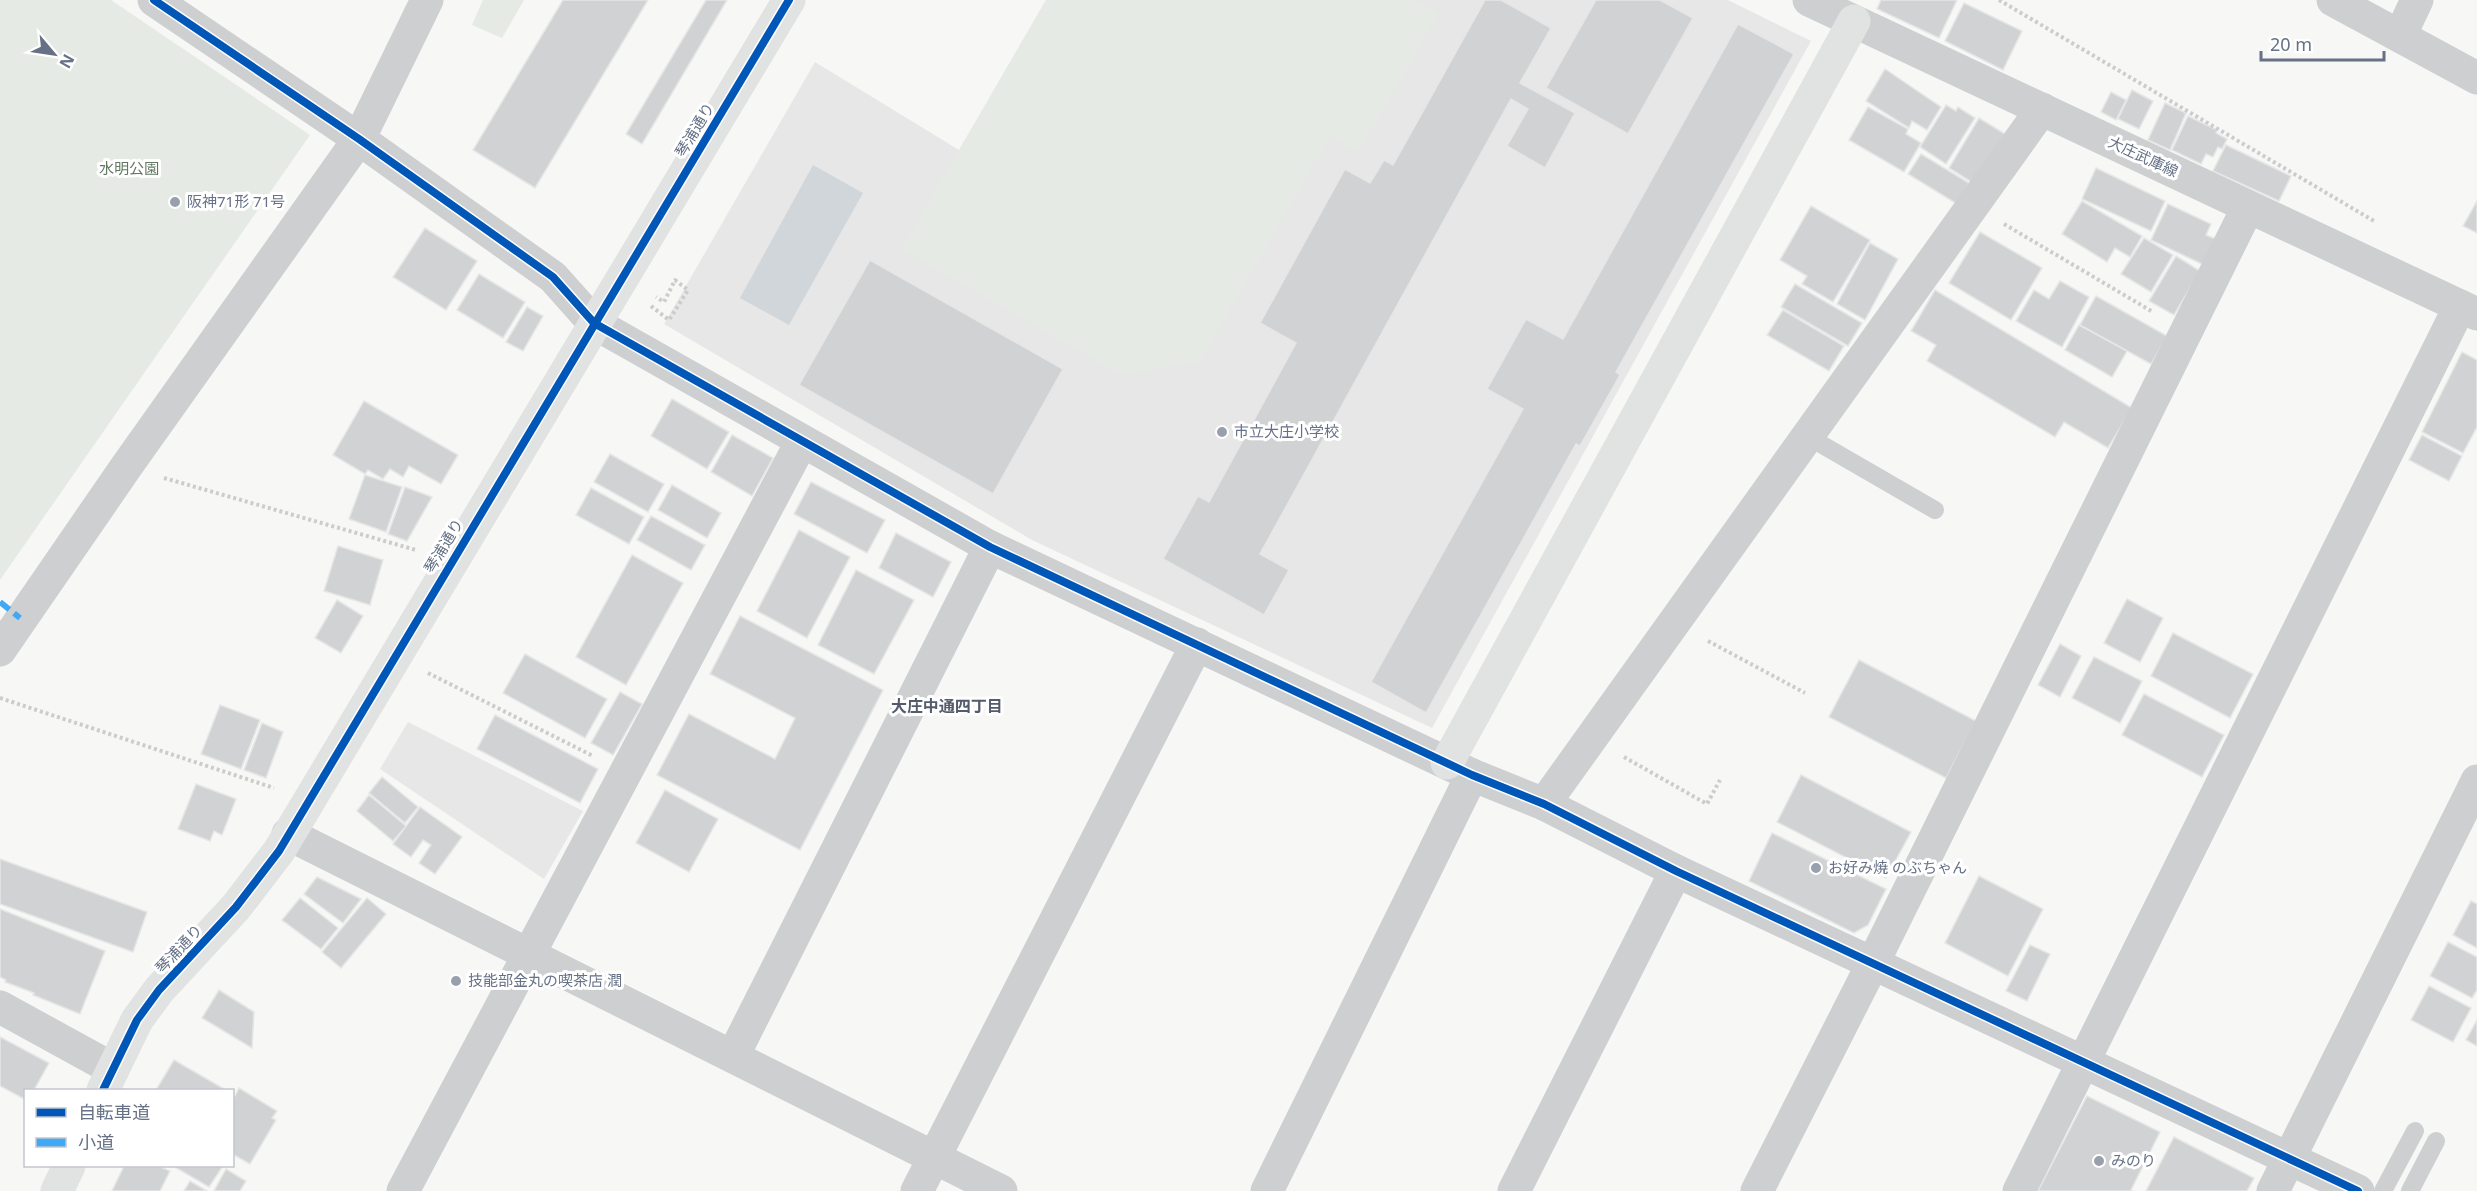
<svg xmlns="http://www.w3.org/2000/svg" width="2477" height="1191" viewBox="0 0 2477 1191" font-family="'Noto Sans','Noto Sans JP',sans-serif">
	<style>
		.built { fill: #e7e7e8 }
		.green { fill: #e5eae4 }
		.water { fill: #d0d6da }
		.building { fill: #d1d2d3; stroke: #e6e6e6; stroke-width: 1.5 }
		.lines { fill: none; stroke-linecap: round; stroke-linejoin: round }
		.path { stroke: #cccccd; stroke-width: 4; stroke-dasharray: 3 3; stroke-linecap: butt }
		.lane { stroke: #cecfd1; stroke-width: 18 }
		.street { stroke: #cecfd1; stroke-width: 33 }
		.secondary { stroke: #e1e2e2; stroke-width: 33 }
		.quiet { stroke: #3fa9f5; stroke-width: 6; stroke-dasharray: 12 6; stroke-linecap: butt }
		.cycleway-casing { stroke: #fff; stroke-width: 11 }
		.cycleway { stroke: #0057b8; stroke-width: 8 }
		.poi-dot { fill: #99a0ad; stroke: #fff; stroke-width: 2 }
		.labels { text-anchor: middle; stroke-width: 6; stroke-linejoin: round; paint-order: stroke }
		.street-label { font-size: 15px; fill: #667186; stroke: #fff }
		.park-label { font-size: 15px; fill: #617861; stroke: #fff }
		.poi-label { font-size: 15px; fill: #667186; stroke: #fff; text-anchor: start }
		.neighbourhood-label { font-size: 16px; font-weight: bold; fill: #545c6b; stroke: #fff }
	</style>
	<rect width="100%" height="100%" fill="#f7f7f6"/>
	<g class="built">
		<polygon points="1046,0 1728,0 1811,41 1432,728 1032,540 664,324 815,62 959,150"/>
		<polygon points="408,722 583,811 544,879 380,769"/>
	</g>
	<g class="green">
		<polygon points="0,0 111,0 310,135 0,580"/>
		<polygon points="483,0 524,0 502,38 472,25"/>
		<polygon points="1046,0 1414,0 1439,13 1358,152 1330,136 1200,361 1121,375 902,249"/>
	</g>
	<polygon class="water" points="813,165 863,193 789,325 740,298"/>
	<g class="building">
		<polygon points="563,0 648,0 535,188 473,150"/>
		<polygon points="706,0 727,0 642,144 626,134"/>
		<polygon points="1485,0 1501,0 1551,28 1520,83 1575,113 1545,168 1507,146 1528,109 1511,99 1260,554 1289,570 1264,615 1163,559 1198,496 1209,502 1296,343 1260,323 1345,169 1370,183 1384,160 1393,165"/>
		<polygon points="1596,0 1660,0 1693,18 1628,134 1546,88"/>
		<polygon points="1881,0 1957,0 1939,38 1877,9"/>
		<polygon points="1964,3 2022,31 2003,70 1945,41"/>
		<polygon points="1738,24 1794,54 1616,372 1620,375 1580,446 1576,444 1426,713 1371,682 1523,409 1487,389 1526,319 1563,339"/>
		<polygon points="1885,69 1941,107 1927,130 1912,121 1909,128 1866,101"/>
		<polygon points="2132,90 2153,101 2139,129 2118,119"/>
		<polygon points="2111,92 2126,100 2116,120 2101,112"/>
		<polygon points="2165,103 2186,113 2170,150 2148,140"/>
		<polygon points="1946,105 1956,111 1958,107 1975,118 1946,164 1920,147"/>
		<polygon points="1868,107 1908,129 1906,134 1921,143 1904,172 1849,140"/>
		<polygon points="2188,116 2217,130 2216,133 2227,139 2222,149 2218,147 2213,157 2206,154 2201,164 2172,150"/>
		<polygon points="1979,118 2005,134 1973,183 1949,168"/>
		<polygon points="2226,145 2291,176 2279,201 2213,171"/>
		<polygon points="1921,154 1969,183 1957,204 1908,174"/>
		<polygon points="2096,168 2165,201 2151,231 2082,199"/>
		<polygon points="2082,201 2142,236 2130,257 2115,248 2107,262 2062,234"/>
		<polygon points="2477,201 2477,233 2463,226"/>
		<polygon points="2168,204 2211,224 2206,235 2216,239 2204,265 2151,240"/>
		<polygon points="1811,206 1870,240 1833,302 1802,284 1807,276 1780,260"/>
		<polygon points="425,228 477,261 446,310 393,277"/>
		<polygon points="1980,232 2042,268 2011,320 1949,283"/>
		<polygon points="2144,238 2173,255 2151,292 2121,274"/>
		<polygon points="1870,243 1898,259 1865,320 1837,304"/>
		<polygon points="2176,256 2200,271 2174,315 2149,301"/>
		<polygon points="870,260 1063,369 993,494 799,385"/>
		<polygon points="479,274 525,302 503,338 457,310"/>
		<polygon points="2060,281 2089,297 2062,347 2016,321 2034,290 2049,299"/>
		<polygon points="1795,284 1862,323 1848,346 1781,307"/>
		<polygon points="1935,290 2132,408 2108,448 2064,422 2055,437 1927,361 1936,345 1911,331"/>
		<polygon points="2096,296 2167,336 2151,364 2080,325"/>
		<polygon points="527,307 543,316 523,351 506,342"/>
		<polygon points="1783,310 1844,346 1829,371 1767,335"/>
		<polygon points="2079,325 2127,351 2112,377 2065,350"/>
		<polygon points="2462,352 2477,360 2477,427 2463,453 2422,432"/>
		<polygon points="672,399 729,432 707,469 651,436"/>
		<polygon points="364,401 458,455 441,484 409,466 403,477 390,469 383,479 368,470 365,474 333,455"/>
		<polygon points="732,435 773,458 752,496 711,472"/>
		<polygon points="2422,435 2462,456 2449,481 2409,460"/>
		<polygon points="610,454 664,484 648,512 594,482"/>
		<polygon points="365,475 402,487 386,532 349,519"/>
		<polygon points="811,482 885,520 867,553 794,514"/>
		<polygon points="672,485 721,513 707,538 658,510"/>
		<polygon points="405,487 432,497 407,541 388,534"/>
		<polygon points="591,488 644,517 629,544 576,515"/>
		<polygon points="651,516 705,545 691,570 637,540"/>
		<polygon points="799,530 850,557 807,638 757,611"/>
		<polygon points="896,533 951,562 933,597 879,568"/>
		<polygon points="338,546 383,560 370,605 324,591"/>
		<polygon points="632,555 683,583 626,685 576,657"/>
		<polygon points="856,570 914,600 874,674 818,645"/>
		<polygon points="2127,599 2163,618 2140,662 2104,643"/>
		<polygon points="337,600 363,616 341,653 315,638"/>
		<polygon points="740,616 883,690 800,850 657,775 689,714 775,759 795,718 710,674"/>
		<polygon points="2173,633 2253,674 2230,718 2151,676"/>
		<polygon points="2060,644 2081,656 2060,697 2038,685"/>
		<polygon points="525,654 607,699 585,738 503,693"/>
		<polygon points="2094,657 2142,681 2120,723 2072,698"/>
		<polygon points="1859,660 1976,721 1946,778 1829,717"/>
		<polygon points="620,692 642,704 613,755 591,743"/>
		<polygon points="2144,694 2224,735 2202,777 2122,735"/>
		<polygon points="220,705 260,720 241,769 201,754"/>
		<polygon points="495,715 598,769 580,803 477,749"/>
		<polygon points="262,723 283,732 266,778 244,770"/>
		<polygon points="1801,775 1911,832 1886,878 1777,822"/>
		<polygon points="382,777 418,807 405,823 369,793"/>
		<polygon points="196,784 236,799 222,835 214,831 210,841 178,829"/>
		<polygon points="665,790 718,819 689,872 636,843"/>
		<polygon points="369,795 406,826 393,841 357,811"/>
		<polygon points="420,807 462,837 435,874 419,863 431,845 423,840 411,857 393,844"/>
		<polygon points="1772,833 1886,889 1868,925 1854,933 1749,881"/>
		<polygon points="0,859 147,912 133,952 0,904"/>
		<polygon points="1979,876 2043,909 2008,976 1945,943"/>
		<polygon points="317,877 361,899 343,923 304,894"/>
		<polygon points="300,898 338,928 321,949 282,920"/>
		<polygon points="367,898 386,914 341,968 322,952"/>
		<polygon points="2471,901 2477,904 2477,948 2453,935"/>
		<polygon points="0,909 105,951 80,1014 33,995 34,993 5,982 6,980 0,977"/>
		<polygon points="2448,942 2477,957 2477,990 2472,998 2430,976"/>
		<polygon points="2030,945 2050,954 2027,1001 2006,991"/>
		<polygon points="2429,986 2471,1008 2453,1042 2411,1020"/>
		<polygon points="219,990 254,1012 252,1048 202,1018"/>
		<polygon points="2477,1020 2477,1046 2466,1040"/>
		<polygon points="0,1037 49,1063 34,1090 26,1090 26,1100 0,1086"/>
		<polygon points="174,1060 226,1090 156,1090"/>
		<polygon points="239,1088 277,1111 272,1118 276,1120 250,1164 232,1154 232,1094 235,1096"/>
		<polygon points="2087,1096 2160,1132 2131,1190 2133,1191 2038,1191"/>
		<polygon points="2174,1137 2254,1178 2247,1191 2146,1191"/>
		<polygon points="124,1166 159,1166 170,1171 160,1191 112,1191"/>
		<polygon points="173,1166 223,1166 209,1187"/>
		<polygon points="226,1169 246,1181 240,1191 214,1191"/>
		<polygon points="190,1181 207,1191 184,1191"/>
	</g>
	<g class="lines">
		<g class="path">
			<polyline points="1999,0 2374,221"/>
			<polyline points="2004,224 2153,312"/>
			<polyline points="651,306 669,320 688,290 675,280 664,302 656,297"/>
			<polyline points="164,478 416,550"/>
			<polyline points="1708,641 1805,693"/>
			<polyline points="428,673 593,756"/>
			<polyline points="0,698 274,788"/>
			<polyline points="1624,757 1707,804 1720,780"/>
		</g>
		<g class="lane">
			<polyline points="1807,436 1935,510"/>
			<polyline points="2383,1191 2415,1131"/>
			<polyline points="2410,1191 2436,1141"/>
		</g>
		<g class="street">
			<polyline points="154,0 359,139 553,277 594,323 990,547 1472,775 1544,804 1676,871 2358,1191"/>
			<polyline points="1809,0 2477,314"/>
			<polyline points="2333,0 2477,78"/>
			<polyline points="2400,36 2417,0"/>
			<polyline points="0,650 126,467 359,139 427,0"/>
			<polyline points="1544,804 2042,109"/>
			<polyline points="288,834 1001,1191"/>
			<polyline points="0,1007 113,1069"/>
			<polyline points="733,1056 990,547"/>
			<polyline points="403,1191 802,441"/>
			<polyline points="917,1191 1197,644"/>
			<polyline points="1267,1191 1472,775"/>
			<polyline points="1514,1191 1676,871"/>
			<polyline points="1757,1191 1873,963 2248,207"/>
			<polyline points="2019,1191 2460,306"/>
			<polyline points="2273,1191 2477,781"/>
		</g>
		<g class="secondary">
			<polyline points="1447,763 1854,21"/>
			<polyline points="103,1090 137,1020 159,990 236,907 279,851 789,0"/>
			<polyline points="57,1191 69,1166"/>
		</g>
		<polyline class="quiet" points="0,602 20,618"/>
		<defs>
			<g id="cycleway">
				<polyline points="154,0 359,139 553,277 594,323 990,547 1472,775 1544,804 1676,871 2358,1191"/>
				<polyline points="103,1090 137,1020 159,990 236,907 279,851 789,0"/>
			</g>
		</defs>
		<use href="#cycleway" class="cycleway-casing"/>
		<use href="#cycleway" class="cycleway"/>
	</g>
	<g class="poi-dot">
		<circle cx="175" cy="202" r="6"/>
		<circle cx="1222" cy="432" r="6"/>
		<circle cx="1816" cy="868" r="6"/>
		<circle cx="456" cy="981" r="6"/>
		<circle cx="2099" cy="1161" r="6"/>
	</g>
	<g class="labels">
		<g class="street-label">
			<text transform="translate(695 130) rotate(-59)" y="5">琴浦通り</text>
			<text transform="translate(2143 157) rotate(25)" y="5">大庄武庫線</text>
			<text transform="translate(444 546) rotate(-59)" y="5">琴浦通り</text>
			<text transform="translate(179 949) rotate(-47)" y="5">琴浦通り</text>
		</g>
		<g class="park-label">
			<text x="129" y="174">水明公園</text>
		</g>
		<g class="poi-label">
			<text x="187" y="207">阪神71形 71号</text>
			<text x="1234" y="437">市立大庄小学校</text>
			<text x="1828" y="873">お好み焼 のぶちゃん</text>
			<text x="468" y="986">技能部金丸の喫茶店 潤</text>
			<text x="2111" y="1166">みのり</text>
		</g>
		<g class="neighbourhood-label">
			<text x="947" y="712">大庄中通四丁目</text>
		</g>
	</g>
	<rect x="24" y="1089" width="210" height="78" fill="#ffffff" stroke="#c2c6cf" stroke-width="1.5"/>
	<rect x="36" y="1108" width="30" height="9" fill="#0057b8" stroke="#c2c6cf" stroke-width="1.5"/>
	<text x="78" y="1119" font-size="18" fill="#667186">自転車道</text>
	<rect x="36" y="1138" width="30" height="9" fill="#3fa9f5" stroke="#c2c6cf" stroke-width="1.5"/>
	<text x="78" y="1149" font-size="18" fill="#667186">小道</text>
	<g transform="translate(54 54) rotate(119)" stroke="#ffffff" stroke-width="4.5" paint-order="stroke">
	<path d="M0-4.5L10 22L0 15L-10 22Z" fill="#667186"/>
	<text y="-9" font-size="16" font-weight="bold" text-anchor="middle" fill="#667186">N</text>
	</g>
	<path d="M2261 51v9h123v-9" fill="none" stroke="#667186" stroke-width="3"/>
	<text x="2270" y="51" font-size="18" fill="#667186" stroke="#ffffff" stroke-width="4.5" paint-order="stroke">20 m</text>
</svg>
